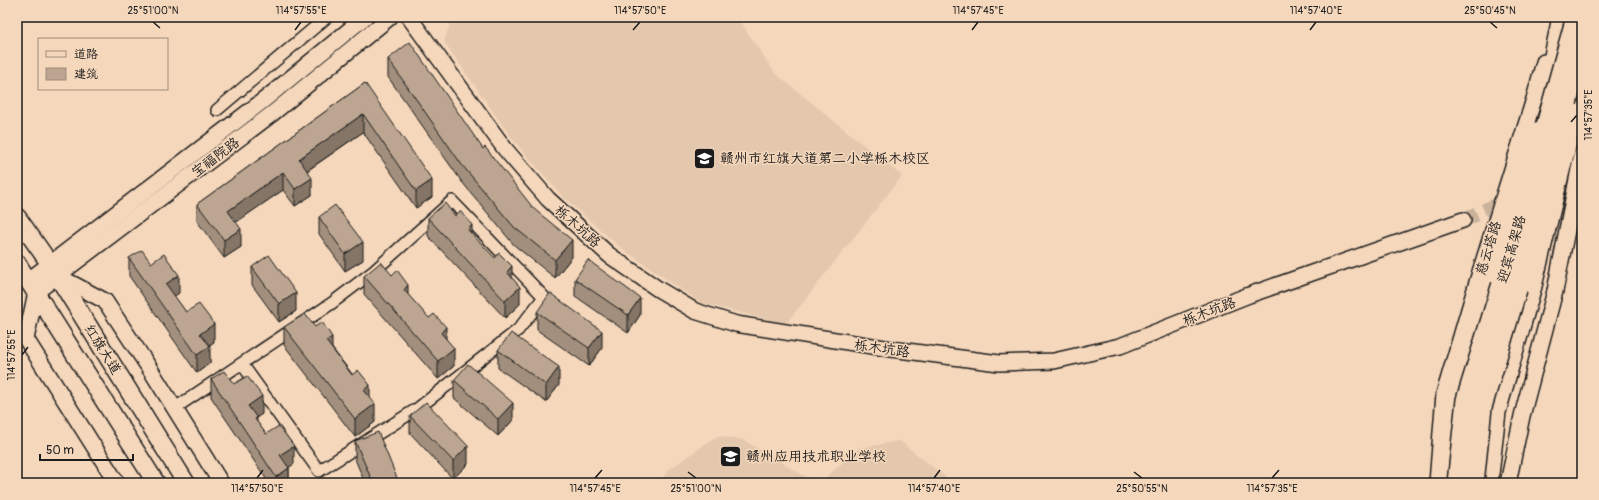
<svg xmlns="http://www.w3.org/2000/svg" width="1599" height="500" viewBox="0 0 1599 500" font-family="Pangolin,'LXGW WenKai TC',sans-serif">
	<style>
		.built { fill: #e4c8ae }
		.lines { fill: none; stroke-linecap: round; stroke-linejoin: round }
		.secondary-tunnel { stroke: #cab29b; stroke-width: 15; stroke-dasharray: 15 8; stroke-linecap: butt }
		.street-casing { stroke: #1c1c1c; stroke-width: 14 }
		.secondary-casing { stroke: #1c1c1c; stroke-width: 18 }
		.primary-casing { stroke: #1c1c1c; stroke-width: 20 }
		.highway-casing { stroke: #1c1c1c; stroke-width: 22 }
		.street { stroke: #f5d7bb; stroke-width: 11 }
		.secondary { stroke: #f5d7bb; stroke-width: 15 }
		.primary { stroke: #f5d7bb; stroke-width: 17 }
		.highway { stroke: #f5d7bb; stroke-width: 19 }
		.secondary-bridge-casing { stroke: #1c1c1c; stroke-width: 18; stroke-linecap: butt }
		.primary-bridge-casing { stroke: #1c1c1c; stroke-width: 20; stroke-linecap: butt }
		.highway-bridge-casing { stroke: #1c1c1c; stroke-width: 22; stroke-linecap: butt }
		.secondary-bridge { stroke: #f5d7bb; stroke-width: 15 }
		.primary-bridge { stroke: #f5d7bb; stroke-width: 17 }
		.highway-bridge { stroke: #f5d7bb; stroke-width: 19 }
		.wall { fill: #a28f7d; stroke: #1c1c1c }
		.shaded-wall { fill: #847466; stroke: #1c1c1c }
		.building { fill: #bca691; stroke: #1c1c1c }
		.ticks { fill: none; stroke: #1c1c1c; stroke-width: 1.5 }
		.labels { text-anchor: middle; stroke-width: 3; stroke-linejoin: round; paint-order: stroke }
		.street-label { font-size: 14px; fill: #1c1c1c; stroke: #f5d7bb }
		.poi-label { font-size: 14px; fill: #1c1c1c; stroke: #f5d7bb; text-anchor: start }
		.neatline { fill: none; stroke: #1c1c1c; stroke-width: 1.5 }
		.ticks-label { font-size: 10px; text-anchor: middle; fill: #1c1c1c }
	</style>
	<rect width="100%" height="100%" fill="#f5d7bb"/>
	<filter id="ink" filterUnits="userSpaceOnUse"><feTurbulence type="fractalNoise" baseFrequency=".025" numOctaves="2"/><feDisplacementMap in="SourceGraphic" scale="8" xChannelSelector="R" yChannelSelector="G"/><feConvolveMatrix kernelMatrix="1 2 1 2 8 2 1 2 1" color-interpolation-filters="sRGB"/></filter>
	<g filter="url(#ink)">
		<g class="built">
			<polygon points="452,17 737,17 775,73 902,176 786,324 701,303 621,248 564,198 513,140 444,42"/>
			<polygon points="717,436 744,440 816,483 660,483 667,471"/>
			<polygon points="900,441 953,483 819,483 859,448"/>
		</g>
		<g class="lines">
			<polyline class="secondary-tunnel" points="1463,220 1511,199"/>
			<defs>
				<g id="street">
					<polyline points="217,110 327,17"/>
					<polyline points="175,408 332,303 374,271 452,201 544,297 518,330 417,409 319,471 242,364"/>
				</g>
				<g id="secondary">
					<polyline points="409,17 505,149 548,199 609,255 658,289 695,311 736,324 891,349 999,363 1054,361 1120,346 1249,295 1463,220"/>
					<polyline points="1534,99 1544,62"/>
					<polyline points="58,276 105,301 150,369 221,483"/>
					<polyline points="29,280 264,100 365,17"/>
					<polyline points="117,483 26,339 36,292 273,113 390,17"/>
					<polyline points="1437,483 1444,394 1480,272"/>
					<polyline points="1508,483 1522,416 1555,291"/>
				</g>
				<g id="primary">
					<polyline points="1544,100 1561,17"/>
					<polyline points="1575,113 1582,90"/>
					<polyline points="17,217 50,264 186,483"/>
					<polyline points="17,263 156,483"/>
					<polyline points="1447,483 1455,396 1494,274"/>
					<polyline points="1489,483 1497,412 1533,286"/>
				</g>
				<polyline id="highway" points="17,273 29,280"/>
			</defs>
			<use href="#street" class="street-casing"/>
			<use href="#secondary" class="secondary-casing"/>
			<use href="#primary" class="primary-casing"/>
			<use href="#highway" class="highway-casing"/>
			<use href="#street" class="street"/>
			<use href="#secondary" class="secondary"/>
			<use href="#primary" class="primary"/>
			<use href="#highway" class="highway"/>
			<defs>
				<g id="secondary-bridge">
					<polyline points="1480,272 1534,99"/>
					<polyline points="1555,291 1582,154"/>
				</g>
				<g id="primary-bridge">
					<polyline points="1494,274 1535,131"/>
					<polyline points="1533,286 1575,113"/>
				</g>
				<g id="highway-bridge">
					<polyline points="1457,483 1466,400 1504,277 1576,17"/>
					<polyline points="1474,483 1482,407 1519,283 1582,47"/>
				</g>
			</defs>
			<use href="#secondary-bridge" class="secondary-bridge-casing"/>
			<use href="#primary-bridge" class="primary-bridge-casing"/>
			<use href="#highway-bridge" class="highway-bridge-casing"/>
			<use href="#secondary-bridge" class="secondary-bridge"/>
			<use href="#primary-bridge" class="primary-bridge"/>
			<use href="#highway-bridge" class="highway-bridge"/>
		</g>
		<g class="wall">
			<polygon points="388,59 483,149 572,257 555,278 514,245 462,182 388,77"/>
			<polygon points="365,83 432,197 416,208 363,132 307,171 312,195 295,206 283,190 236,222 241,247 224,258 197,221 197,204"/>
			<polygon points="319,217 363,260 345,271 319,234"/>
			<polygon points="428,218 472,235 512,277 520,304 505,318 428,236"/>
			<polygon points="129,258 179,293 174,296 186,312 214,342 209,345 210,363 197,373 129,276"/>
			<polygon points="252,267 296,311 279,322 252,285"/>
			<polygon points="364,276 408,295 446,339 454,366 438,379 364,294"/>
			<polygon points="575,279 640,315 628,333 575,296"/>
			<polygon points="537,312 602,348 589,366 537,330"/>
			<polygon points="284,327 315,327 332,348 370,397 375,422 355,437 284,345"/>
			<polygon points="498,350 559,385 546,402 498,368"/>
			<polygon points="211,379 234,384 262,414 257,417 257,422 266,434 294,464 289,467 289,483 269,483 211,397"/>
			<polygon points="454,380 513,420 498,436 454,398"/>
			<polygon points="410,416 468,464 453,479 410,433"/>
			<polygon points="355,441 399,483 365,483 355,459"/>
		</g>
		<g class="shaded-wall">
			<polygon points="363,114 363,132 299,176 299,159"/>
			<polygon points="283,172 283,190 228,228 228,211"/>
			<polygon points="312,178 312,195 295,206 295,189"/>
			<polygon points="432,180 432,197 416,208 416,191"/>
			<polygon points="472,225 472,243 468,230"/>
			<polygon points="241,229 241,247 224,258 224,240"/>
			<polygon points="572,240 572,257 555,278 555,260"/>
			<polygon points="363,242 363,260 345,271 345,254"/>
			<polygon points="512,266 512,284 507,272"/>
			<polygon points="179,275 179,293 166,302 166,284"/>
			<polygon points="408,285 408,302 404,290"/>
			<polygon points="520,287 520,304 505,318 505,301"/>
			<polygon points="296,293 296,311 279,322 279,304"/>
			<polygon points="640,298 640,315 628,333 628,315"/>
			<polygon points="214,324 214,342 200,351 200,334"/>
			<polygon points="446,327 446,345 441,333"/>
			<polygon points="602,331 602,348 589,366 589,348"/>
			<polygon points="332,337 332,354 326,341"/>
			<polygon points="210,346 210,363 197,373 197,355"/>
			<polygon points="454,348 454,366 438,379 438,361"/>
			<polygon points="559,367 559,385 546,402 546,385"/>
			<polygon points="370,385 370,403 364,390"/>
			<polygon points="262,396 262,414 248,423 248,406"/>
			<polygon points="513,403 513,420 498,436 498,419"/>
			<polygon points="375,404 375,422 355,437 355,419"/>
			<polygon points="294,446 294,464 280,473 280,455"/>
			<polygon points="468,446 468,464 453,479 453,461"/>
			<polygon points="289,468 289,483 276,483 276,477"/>
		</g>
		<g class="building">
			<polygon points="410,42 483,149 485,147 534,209 572,240 555,260 514,227 462,165 388,59"/>
			<polygon points="365,83 432,180 416,191 363,114 299,159 312,178 295,189 283,172 228,211 241,229 224,240 197,204"/>
			<polygon points="445,203 455,216 460,211 472,225 468,230 495,258 499,253 512,266 507,272 520,287 505,301 428,218"/>
			<polygon points="335,205 363,242 345,254 319,217"/>
			<polygon points="142,250 151,263 164,254 179,275 166,284 186,312 199,304 214,324 200,334 210,346 197,355 129,258"/>
			<polygon points="269,255 296,293 279,304 252,267"/>
			<polygon points="588,260 640,298 628,315 575,279"/>
			<polygon points="381,262 392,275 397,270 408,285 404,290 429,318 434,314 446,327 441,333 454,348 438,361 364,276"/>
			<polygon points="550,293 602,331 589,348 537,312"/>
			<polygon points="305,314 315,327 322,322 332,337 326,341 352,375 358,370 370,385 364,390 375,404 355,419 284,327"/>
			<polygon points="511,333 559,367 546,385 498,350"/>
			<polygon points="468,364 513,403 498,419 454,380"/>
			<polygon points="224,371 234,384 247,376 262,396 248,406 257,418 255,419 266,434 279,426 294,446 280,455 289,468 276,477 211,379"/>
			<polygon points="426,402 468,446 453,461 410,416"/>
			<polygon points="378,432 399,483 373,483 355,441"/>
		</g>
	</g>
	<path class="ticks" d="M153,22L160,28M1490,22L1497,28M295,30L301,22M633,30L640,22M972,30L978,22M1310,30L1316,22M1571,122L1577,115M22,355L28,347M688,472L696,478M1134,472L1142,478M257,478L263,470M595,478L602,470M934,478L940,470M1272,478L1279,470"/>
	<defs>
		<symbol id="school-square" viewBox="-11 -11 22 22"><rect x="-9" y="-9" width="18" height="18" rx="4" fill="#1c1c1c" stroke="#f5d7bb"/><path d="M0-5L7-2L0 1L-7-2ZM-4 1L0 2.5L4 1V4Q0 6-4 4Z" fill="#fff"/></symbol>
	</defs>
	<g fill-rule="evenodd">
		<use href="#school-square" x="692" y="146" width="25" height="25"/>
		<use href="#school-square" x="718" y="444" width="25" height="25"/>
	</g>
	<g class="labels">
		<g class="street-label">
			<text transform="translate(215 157) rotate(-37)" y="5">宝福院路</text>
			<text transform="translate(578 226) rotate(42)" y="5">栎木坑路</text>
			<text transform="translate(1488 248) rotate(-73)" y="5">慈云塔路</text>
			<text transform="translate(1511 249) rotate(-74)" y="5">迎宾高架路</text>
			<text transform="translate(1209 311) rotate(-21)" y="5">栎木坑路</text>
			<text transform="translate(882 348) rotate(8)" y="5">栎木坑路</text>
			<text transform="translate(103 349) rotate(58)" y="5">红旗大道</text>
		</g>
		<g class="poi-label">
			<text x="720" y="163">赣州市红旗大道第二小学栎木校区</text>
			<text x="746" y="461">赣州应用技术职业学校</text>
		</g>
	</g>
	<rect width="1599" height="500" fill="none" stroke="#f5d7bb" stroke-width="44"/>
	<rect x="38" y="38" width="130" height="52" fill="#f5d7bb" stroke="#9e8c7b"/>
	<rect x="46" y="51" width="20" height="6" fill="#f5d7bb" stroke="#9e8c7b"/>
	<text x="74" y="58" font-size="12" fill="#1c1c1c">道路</text>
	<rect x="46" y="68" width="20" height="12" fill="#bca691" stroke="#9e8c7b"/>
	<text x="74" y="78" font-size="12" fill="#1c1c1c">建筑</text>
	<path d="M40 454v6h93v-6" fill="none" stroke="#1c1c1c" stroke-width="2"/>
	<text x="46" y="454" font-size="12" fill="#1c1c1c" stroke="#f5d7bb" stroke-width="3" paint-order="stroke">50 m</text>
	<rect x="22" y="22" width="1555" height="456" class="neatline"/>
	<g class="ticks-label">
		<text x="153" y="14">25°51'00"N</text>
		<text x="301" y="14">114°57'55"E</text>
		<text x="640" y="14">114°57'50"E</text>
		<text x="978" y="14">114°57'45"E</text>
		<text x="1316" y="14">114°57'40"E</text>
		<text x="1490" y="14">25°50'45"N</text>
		<text transform="translate(1588 115) rotate(-90)" y="4">114°57'35"E</text>
		<text transform="translate(11 355) rotate(-90)" y="4">114°57'55"E</text>
		<text x="257" y="492">114°57'50"E</text>
		<text x="595" y="492">114°57'45"E</text>
		<text x="696" y="492">25°51'00"N</text>
		<text x="934" y="492">114°57'40"E</text>
		<text x="1142" y="492">25°50'55"N</text>
		<text x="1272" y="492">114°57'35"E</text>
	</g>
</svg>
